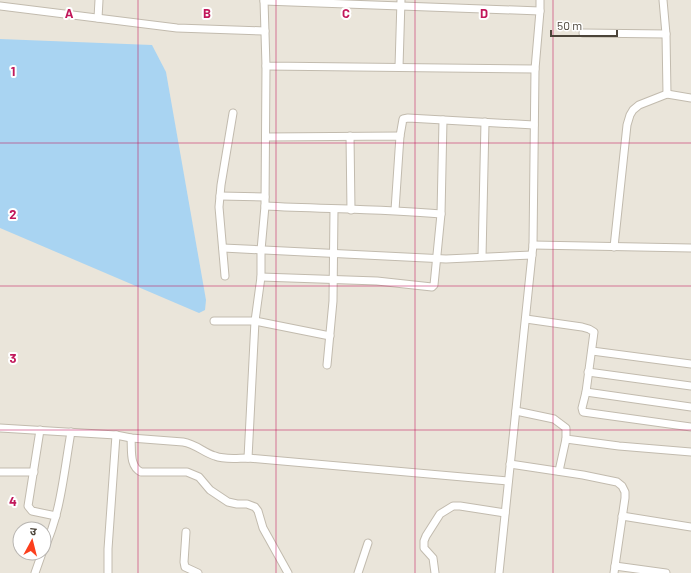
<svg xmlns="http://www.w3.org/2000/svg" width="691" height="573" viewBox="0 0 691 573" font-family="Barlow,'Noto Sans Devanagari',sans-serif">
	<style>
		.residential { fill: #eae5da; fill-rule: evenodd }
		.water { fill: #a9d4f2 }
		.lines { fill: none; stroke-linecap: round; stroke-linejoin: round }
		.minor-casing { stroke: #c2bbae; stroke-width: 9 }
		.minor { stroke: #fff; stroke-width: 7 }
		.grid { fill: none; stroke: #c2185b; stroke-width: 1; stroke-opacity: 0.55 }
		.grid-label { font-size: 13px; text-anchor: middle; font-weight: bold; fill: #c2185b; stroke: #fff; stroke-width: 4; stroke-linejoin: round; paint-order: stroke }
	</style>
	<rect width="100%" height="100%" fill="#f6f3ec"/>
	<path class="residential" d="M0,0H691V573H0ZM20,529H44V553H20Z"/>
	<polygon class="water" points="0,39 152,45 166,72 206,300 205,310 199,313 0,228"/>
	<g class="lines">
		<defs>
			<g id="minor">
				<polyline points="264,0 266,66 535,69"/>
				<polyline points="663,0 666,34 667,94"/>
				<polyline points="264,1 540,11"/>
				<polyline points="0,6 177,28 265,31"/>
				<polyline points="98,18 99,0"/>
				<polyline points="583,33 666,34"/>
				<polyline points="399,67 401,0"/>
				<polyline points="350,136 351,210"/>
				<polyline points="400,136 403,119 408,118 534,125"/>
				<polyline points="266,137 400,136 395,210"/>
				<polyline points="220,196 265,197"/>
				<path d="M265,206C323,209 382,209 441,214"/>
				<polyline points="533,245 691,248"/>
				<polyline points="614,247 627,125 630,115 633,110 639,105 667,94 691,98"/>
				<polyline points="223,248 446,259 532,255"/>
				<polyline points="482,257 485,122"/>
				<polyline points="225,276 219,207 221,185 233,113"/>
				<polyline points="261,277 377,281 432,287 434,285 441,214 443,120"/>
				<polyline points="526,319 582,327 589,329 594,332 586,392 582,408 583,412 691,427"/>
				<polyline points="214,321 255,321 330,336"/>
				<polyline points="592,351 691,364"/>
				<polyline points="327,365 333,301 334,210"/>
				<polyline points="588,372 691,386"/>
				<polyline points="586,392 691,407"/>
				<polyline points="516,411 554,419 566,428 566,439 619,446 691,452"/>
				<path d="M0,428L116,435L131,438L183,442C196,444 204,453 215,456C225,460 238,458 248,458L508,481"/>
				<polyline points="40,430 28,506 32,511 56,516"/>
				<path d="M131,438C132,450 129,466 141,472H187L199,477L210,490L228,502L237,504H247L255,507L258,511L263,528L288,573"/>
				<polyline points="248,458 255,321 261,277 261,250 265,206 266,66"/>
				<polyline points="510,464 583,475 617,482 622,486 625,492 625,498 614,573"/>
				<polyline points="559,471 566,439"/>
				<polyline points="0,472 34,472"/>
				<polyline points="622,516 691,527"/>
				<polyline points="186,532 184,562 185,567 198,573"/>
				<path d="M44,549C61,513 64,471 71,432"/>
				<polyline points="615,566 666,573"/>
				<polyline points="35,573 42,553"/>
				<polyline points="108,573 108,549 116,435"/>
				<polyline points="358,573 368,543"/>
				<polyline points="435,573 433,558 424,548 424,541 426,536 440,514 453,506 460,506 505,513"/>
				<polyline points="499,573 533,245 535,69 540,11 540,0"/>
			</g>
		</defs>
		<use href="#minor" class="minor-casing"/>
		<use href="#minor" class="minor"/>
	</g>
	<path class="grid" d="M138,0V573M276,0V573M415,0V573M553,0V573M0,143H691M0,286H691M0,430H691"/>
	<g class="grid-label">
		<text x="69" y="18">A</text>
		<text x="207" y="18">B</text>
		<text x="346" y="18">C</text>
		<text x="484" y="18">D</text>
		<text x="13" y="76">1</text>
		<text x="13" y="219">2</text>
		<text x="13" y="363">3</text>
		<text x="13" y="506">4</text>
	</g>
	<g transform="translate(32 541) rotate(7)"><circle r="19" fill="#ffffff" stroke="#b7b4b0"/>
	<path d="M0-3L7 15L0 10L-7 15Z" fill="#fc3f1d"/>
	<text y="-6" font-size="11" font-weight="bold" text-anchor="middle" fill="#4b4439">उ</text>
	</g>
	<path d="M551 30v6h66v-6" fill="none" stroke="#4b4439" stroke-width="2"/>
	<text x="557" y="30" font-size="12" fill="#4b4439" stroke="#ffffff" stroke-width="3" paint-order="stroke">50 m</text>
</svg>
